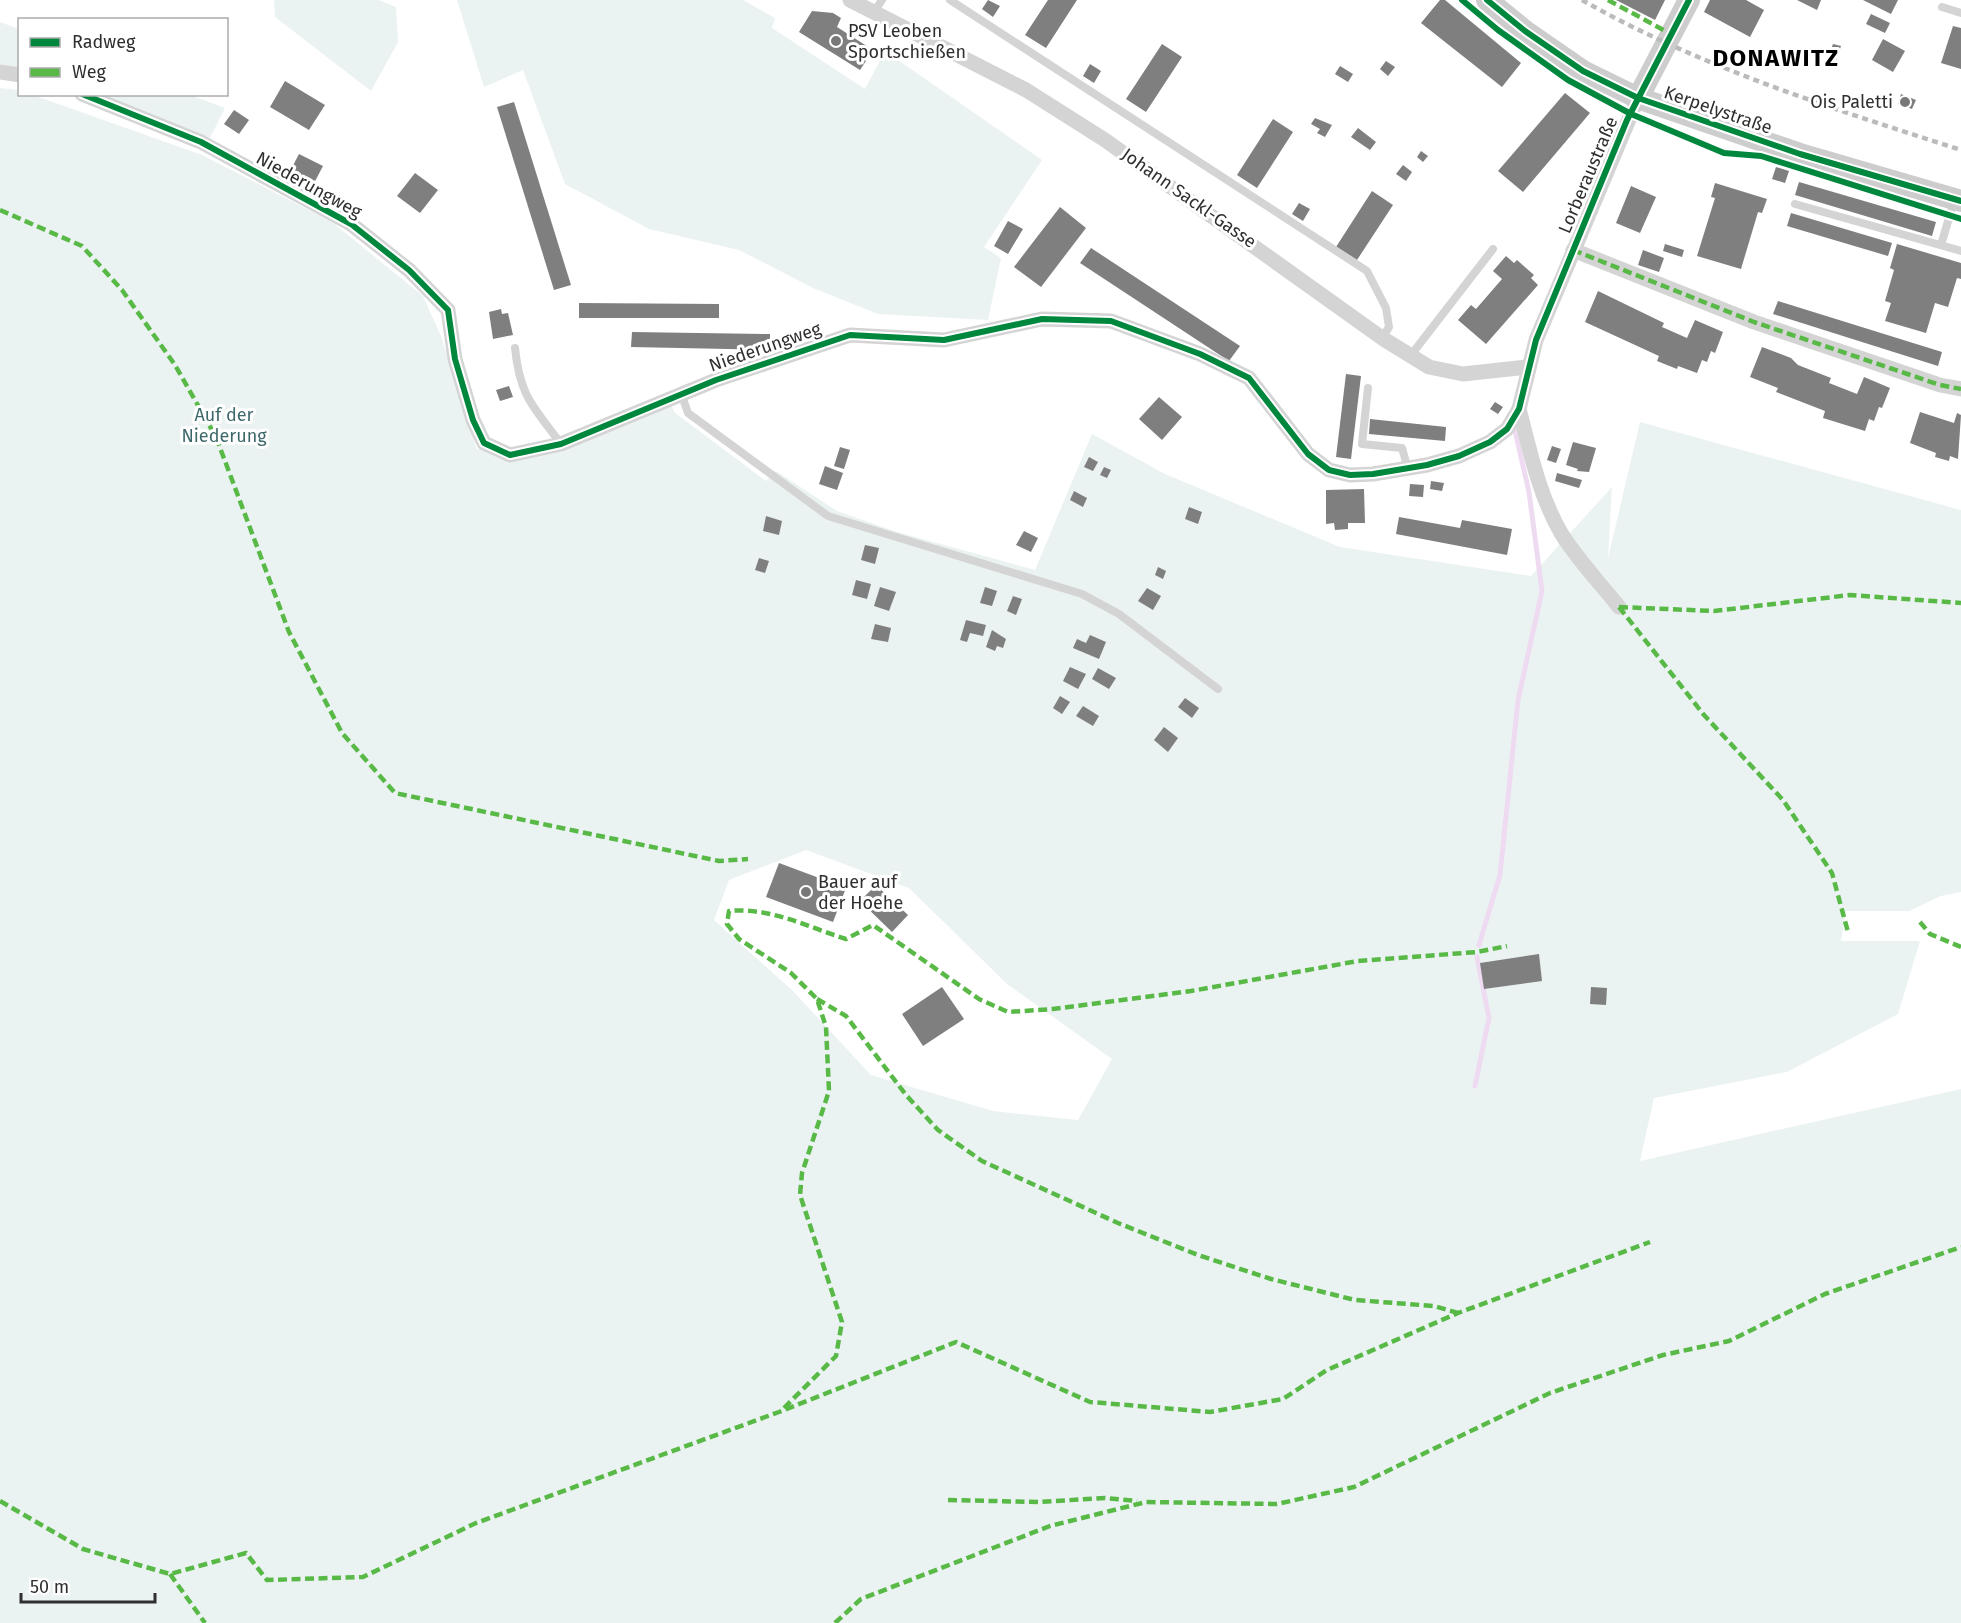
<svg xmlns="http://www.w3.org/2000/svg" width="1961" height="1623" viewBox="0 0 1961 1623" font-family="'Fira Sans',sans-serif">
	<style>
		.green { fill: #ebf3f2; fill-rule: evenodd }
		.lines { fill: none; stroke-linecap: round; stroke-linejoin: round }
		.stream { stroke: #eedbf1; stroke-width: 5 }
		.building { fill: #7f7f7f }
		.lane { stroke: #d4d4d4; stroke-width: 8 }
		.street { stroke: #d4d4d4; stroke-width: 15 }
		.secondary { stroke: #cdcdcd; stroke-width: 22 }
		.rail { stroke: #bbb; stroke-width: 4.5; stroke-dasharray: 6 4.5; stroke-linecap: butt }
		.quiet { stroke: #58b947; stroke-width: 4.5; stroke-dasharray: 9 4.5; stroke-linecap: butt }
		.cycleway-casing { stroke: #fff; stroke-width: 10 }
		.cycleway { stroke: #00873e; stroke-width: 6 }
		.poi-dot { fill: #787878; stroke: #fff; stroke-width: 2 }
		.labels { text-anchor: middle; stroke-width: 6; stroke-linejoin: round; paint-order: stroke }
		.poi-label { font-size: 18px; fill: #2f2f2f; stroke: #fff; text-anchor: start }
		.street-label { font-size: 18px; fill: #2f2f2f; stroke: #fff }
		.park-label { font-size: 18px; fill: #3e696a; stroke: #fff }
		.district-label { font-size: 24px; font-weight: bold; letter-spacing: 1.5px; fill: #000; stroke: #fff }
	</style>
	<rect width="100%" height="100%" fill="#fff"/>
	<g class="green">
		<polygon points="274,0 379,0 396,7 398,42 371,91 275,17"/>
		<polygon points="457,0 743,0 775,18 772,28 865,89 885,51 1042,160 984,247 1001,258 988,320 878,314 813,288 739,250 649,229 565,184 523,70 484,87"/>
		<polygon points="0,22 19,29 19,68 0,64"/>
		<path d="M0,88L19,90L20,94L33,95L202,155L332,222L423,296L441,336L477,450L484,443L510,455L669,398L674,412L766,481L776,471L837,511L897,532L1035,570L1092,434L1165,474L1340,547L1531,576L1612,487L1608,558L1640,422L1961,510V892L1941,896L1909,911H1846L1841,941H1920L1898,1014L1787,1072L1654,1098L1640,1161L1961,1089V1623H0ZM806,850L909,888L1007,984L1112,1059L1078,1120L993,1111L871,1075L793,991L714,920L729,880Z"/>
		<polygon points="102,95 190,95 225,108 210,138"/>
	</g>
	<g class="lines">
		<g class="stream">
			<polyline points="1479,945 1500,875 1518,700 1542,591 1529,492 1515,431"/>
			<polyline points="1475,1086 1489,1018 1477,957"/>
		</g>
	</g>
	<g class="building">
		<polygon points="988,0 1000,6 993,17 982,9"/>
		<polygon points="1048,0 1077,0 1046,48 1025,35"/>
		<polygon points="1440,0 1445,0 1521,63 1502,87 1421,23"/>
		<polygon points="1616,0 1665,0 1655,20"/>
		<polygon points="1710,0 1746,0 1764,10 1750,37 1704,12"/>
		<polygon points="1797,0 1821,0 1817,10"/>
		<polygon points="1863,0 1898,0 1891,14"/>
		<polygon points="812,11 833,13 841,18 837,27 873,50 860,70 799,32"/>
		<polygon points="1871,14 1890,23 1885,33 1866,24"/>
		<polygon points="1953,26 1961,28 1961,69 1941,63"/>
		<polygon points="1883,39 1905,51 1893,72 1872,60"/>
		<polygon points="1162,44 1182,57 1146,112 1126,99"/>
		<polygon points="1833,44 1841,46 1836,61 1828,58"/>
		<polygon points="1386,61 1395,67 1388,76 1380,69"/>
		<polygon points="1090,64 1101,71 1094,83 1083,76"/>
		<polygon points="1340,66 1353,74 1348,82 1335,74"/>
		<polygon points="285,81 325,105 309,130 270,107"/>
		<polygon points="1565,93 1590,113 1523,192 1498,171"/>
		<polygon points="1901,94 1916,100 1912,109 1898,104"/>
		<polygon points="514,102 571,285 554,290 497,107"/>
		<polygon points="234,110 249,120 239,134 224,124"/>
		<polygon points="1315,118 1332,125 1325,137 1317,133 1320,129 1311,124"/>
		<polygon points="1273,119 1293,132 1257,188 1237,175"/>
		<polygon points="1358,128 1376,142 1370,150 1351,137"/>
		<polygon points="1421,151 1428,156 1423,162 1417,157"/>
		<polygon points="299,154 323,166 312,187 288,175"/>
		<polygon points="1403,165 1412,172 1406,181 1396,174"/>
		<polygon points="1776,167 1789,171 1785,183 1772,179"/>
		<polygon points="415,173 438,190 420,213 397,196"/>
		<polygon points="1799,182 1936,222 1932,236 1795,195"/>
		<polygon points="1715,183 1767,199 1762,213 1758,212 1741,269 1697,256 1715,198 1711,197"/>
		<polygon points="1631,186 1656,197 1640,233 1616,223"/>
		<polygon points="1372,191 1393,205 1357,260 1336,247"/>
		<polygon points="1299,203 1310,209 1303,221 1292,214"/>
		<polygon points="1060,207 1086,228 1041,287 1014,267"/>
		<polygon points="1791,213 1892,243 1888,256 1787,226"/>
		<polygon points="1008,221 1023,229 1008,254 994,246"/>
		<polygon points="1665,244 1684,250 1682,257 1663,251"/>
		<polygon points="1897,244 1961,263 1961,279 1957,278 1948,307 1935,303 1926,333 1885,321 1891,303 1885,301 1894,270 1890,268"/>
		<polygon points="1091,248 1240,346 1229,361 1080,263"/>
		<polygon points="1643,250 1664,258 1659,272 1638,265"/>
		<polygon points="1506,256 1514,263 1517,260 1534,275 1531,278 1538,285 1486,344 1458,320 1471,305 1476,309 1502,279 1493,271"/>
		<polygon points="1598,291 1664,323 1662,327 1687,338 1695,320 1723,332 1715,353 1711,351 1707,362 1702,360 1697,373 1678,366 1677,369 1657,361 1659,356 1585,322"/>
		<polygon points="1778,301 1942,352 1938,366 1773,314"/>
		<polygon points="579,303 719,304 719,318 579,318"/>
		<polygon points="501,309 502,314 508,313 513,335 493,339 489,312"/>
		<polygon points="632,332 770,334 770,350 631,347"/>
		<polygon points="1762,347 1791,358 1798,365 1831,378 1829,383 1857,394 1864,377 1890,388 1882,408 1879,407 1874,421 1869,419 1865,431 1823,418 1825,411 1776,392 1778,388 1750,377"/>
		<polygon points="1346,374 1361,376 1351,459 1336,457"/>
		<polygon points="509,386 513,397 500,401 496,390"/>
		<polygon points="1159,397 1182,417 1162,440 1139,419"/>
		<polygon points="1495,402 1503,407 1498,414 1490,409"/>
		<polygon points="1920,412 1954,423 1957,413 1961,415 1958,459 1950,456 1949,461 1935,457 1936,453 1910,443"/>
		<polygon points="1370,419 1446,427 1445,441 1369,434"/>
		<polygon points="1573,442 1596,448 1589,472 1577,471 1578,469 1566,465"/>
		<polygon points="1552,446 1561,449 1556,463 1547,460"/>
		<polygon points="840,447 850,450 844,469 834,466"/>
		<polygon points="1089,457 1098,462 1093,471 1084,467"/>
		<polygon points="825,466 843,473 837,490 819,484"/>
		<polygon points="1104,467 1111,470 1107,478 1100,475"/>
		<polygon points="1557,473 1582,480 1579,488 1555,481"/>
		<polygon points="1431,481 1444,483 1442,491 1430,489"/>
		<polygon points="1410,484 1424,485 1423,497 1409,496"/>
		<polygon points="1364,489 1365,523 1348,523 1348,529 1335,530 1334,523 1326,524 1326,490"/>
		<polygon points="1074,491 1087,498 1083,507 1070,500"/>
		<polygon points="1189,507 1202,512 1198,524 1185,519"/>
		<polygon points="766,516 782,521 779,535 763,531"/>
		<polygon points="1399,517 1460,528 1462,520 1512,529 1507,555 1396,534"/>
		<polygon points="1024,531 1038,538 1031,552 1016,545"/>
		<polygon points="865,545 879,548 875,564 861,560"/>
		<polygon points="759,558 769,561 765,573 755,570"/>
		<polygon points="1158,567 1166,571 1163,579 1155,575"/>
		<polygon points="856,580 871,584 867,599 852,595"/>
		<polygon points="880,587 896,592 889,611 874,606"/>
		<polygon points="985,587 997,591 992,606 980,603"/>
		<polygon points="1147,588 1161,596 1153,610 1138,601"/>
		<polygon points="1013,596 1022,599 1016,615 1007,611"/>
		<polygon points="966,620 986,625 983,636 970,633 967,642 960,640"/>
		<polygon points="875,624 891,628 888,642 871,639"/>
		<polygon points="992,630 1006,639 1003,648 997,646 995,651 986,647"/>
		<polygon points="1090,635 1106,642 1099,659 1073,648 1077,639 1086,643"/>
		<polygon points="1070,667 1086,674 1078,689 1063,681"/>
		<polygon points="1098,668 1116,678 1109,689 1092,679"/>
		<polygon points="1060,696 1070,702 1062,714 1053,708"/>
		<polygon points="1185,698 1199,708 1192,718 1178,707"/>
		<polygon points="1083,706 1099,716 1093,726 1076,716"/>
		<polygon points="1164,727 1178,738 1168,752 1154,740"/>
		<polygon points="779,863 846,888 833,922 766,897"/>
		<polygon points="876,885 908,915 892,932 860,901"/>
		<polygon points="1539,954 1542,981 1484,989 1480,963"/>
		<polygon points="942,987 964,1019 923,1046 902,1014"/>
		<polygon points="1591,987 1607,988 1606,1005 1590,1004"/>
	</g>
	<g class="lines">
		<g class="lane">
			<polyline points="950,0 1367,271 1386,308 1389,327 1382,338"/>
			<polyline points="1942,7 1961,13"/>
			<polyline points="874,12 882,0"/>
			<polyline points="1795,204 1961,251"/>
			<polyline points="1941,245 1954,201"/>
			<path d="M515,348C520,397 533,406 561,444"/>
			<polyline points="1411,355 1493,249"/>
			<polyline points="1368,388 1362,444 1402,448 1408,469"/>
			<polyline points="681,393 688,413 828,516 1082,594 1119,614 1218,689"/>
		</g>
		<g class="street">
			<polyline points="850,0 1026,90 1105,140 1382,338 1429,367 1463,374 1527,367"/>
			<polyline points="0,72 20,75"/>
			<polyline points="82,94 201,142 351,224 409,270 448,310 455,359 473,420 484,443 510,455 561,444 716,380 850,335 944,340 1042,319 1111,321 1200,354 1249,378 1308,454 1329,470 1350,475 1373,474 1427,465 1459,456 1490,442 1507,429 1519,409 1536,340 1638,98"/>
			<polyline points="1573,250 1754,322 1940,385 1961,389"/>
			<path d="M1519,409C1530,451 1539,495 1561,533C1577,559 1600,583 1619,607"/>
		</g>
		<g class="secondary">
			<polyline points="1487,0 1525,31 1583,71 1638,98 1800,154 1961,201"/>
			<polyline points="1638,98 1689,0"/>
		</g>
		<path class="rail" d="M1582,0C1702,68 1831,108 1961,150"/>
		<g class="quiet">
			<polyline points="1608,0 1671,34"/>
			<polyline points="0,210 82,246 122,290 175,365 216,437 289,632 342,733 395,793 719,861 748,859"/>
			<polyline points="1573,250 1754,322 1940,385 1961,389"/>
			<polyline points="1619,607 1704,715 1783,800 1832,873 1848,932"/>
			<polyline points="1619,607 1714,611 1850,595 1961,603"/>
			<polyline points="1920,922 1930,934 1961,947"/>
			<polyline points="817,999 846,1016 906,1095 938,1130 982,1161 1118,1223 1198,1255 1271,1279 1355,1300 1434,1306 1458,1313"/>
			<path d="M784,1408L836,1356L842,1322L800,1195L802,1173L829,1091L826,1027L817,999L791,973L739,939L727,924L729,911C770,907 808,927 846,939L873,925L979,999L1008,1012L1053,1009L1191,991L1358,961L1477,952L1507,946"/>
			<polyline points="948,1500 1038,1502 1105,1498 1137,1501"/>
			<polyline points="0,1501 83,1549 170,1574 246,1553 267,1580 363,1577 476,1523 779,1412 956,1342 1090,1402 1210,1412 1283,1399 1327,1370 1458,1313 1650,1242"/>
			<polyline points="170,1574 205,1623"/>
			<polyline points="835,1623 861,1599 1050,1526 1146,1502 1277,1504 1354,1487 1550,1393 1663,1355 1729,1341 1825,1294 1961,1247"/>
		</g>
		<defs>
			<g id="cycleway">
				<polyline points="1462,0 1498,30 1568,80 1631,114 1724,153 1761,156 1961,219"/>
				<polyline points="1487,0 1525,31 1583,71 1638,98 1800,154 1961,201"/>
				<polyline points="82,94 201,142 351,224 409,270 448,310 455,359 473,420 484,443 510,455 561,444 716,380 850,335 944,340 1042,319 1111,321 1200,354 1249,378 1308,454 1329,470 1350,475 1373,474 1427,465 1459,456 1490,442 1507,429 1519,409 1536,340 1627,120 1689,0"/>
			</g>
		</defs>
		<use href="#cycleway" class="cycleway-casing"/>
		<use href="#cycleway" class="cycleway"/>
	</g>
	<g class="poi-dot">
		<circle cx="836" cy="41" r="6"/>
		<circle cx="1905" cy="102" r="6"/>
		<circle cx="806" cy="892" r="6"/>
	</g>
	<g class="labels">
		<g class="poi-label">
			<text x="848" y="37">PSV Leoben<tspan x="848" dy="21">Sportschießen</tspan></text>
			<text x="1893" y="108" text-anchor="end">Ois Paletti</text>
			<text x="818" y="888">Bauer auf<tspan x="818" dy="21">der Hoehe</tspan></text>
		</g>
		<g class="street-label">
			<text transform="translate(1718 110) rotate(19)" y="6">Kerpelystraße</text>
			<text transform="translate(1588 175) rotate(-67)" y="6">Lorberaustraße</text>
			<text transform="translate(309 185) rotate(29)" y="6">Niederungweg</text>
			<text transform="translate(1189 198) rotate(35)" y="6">Johann Sackl-Gasse</text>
			<text transform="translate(765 347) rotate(-19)" y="6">Niederungweg</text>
		</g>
		<g class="park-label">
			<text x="224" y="421">Auf der<tspan x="224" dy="21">Niederung</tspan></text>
		</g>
		<g class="district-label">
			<text x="1776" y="66">DONAWITZ</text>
		</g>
	</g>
	<rect x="18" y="18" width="210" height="78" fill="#ffffff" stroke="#acacac" stroke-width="1.5"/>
	<rect x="30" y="38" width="30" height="9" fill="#00873e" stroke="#acacac" stroke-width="1.5"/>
	<text x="72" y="48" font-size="18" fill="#2f2f2f">Radweg</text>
	<rect x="30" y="68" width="30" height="9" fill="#58b947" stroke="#acacac" stroke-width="1.5"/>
	<text x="72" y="78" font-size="18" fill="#2f2f2f">Weg</text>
	<path d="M21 1593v9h134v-9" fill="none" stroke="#2f2f2f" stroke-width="3"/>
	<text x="30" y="1593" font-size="18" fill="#2f2f2f" stroke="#ffffff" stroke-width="4.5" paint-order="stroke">50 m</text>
</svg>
